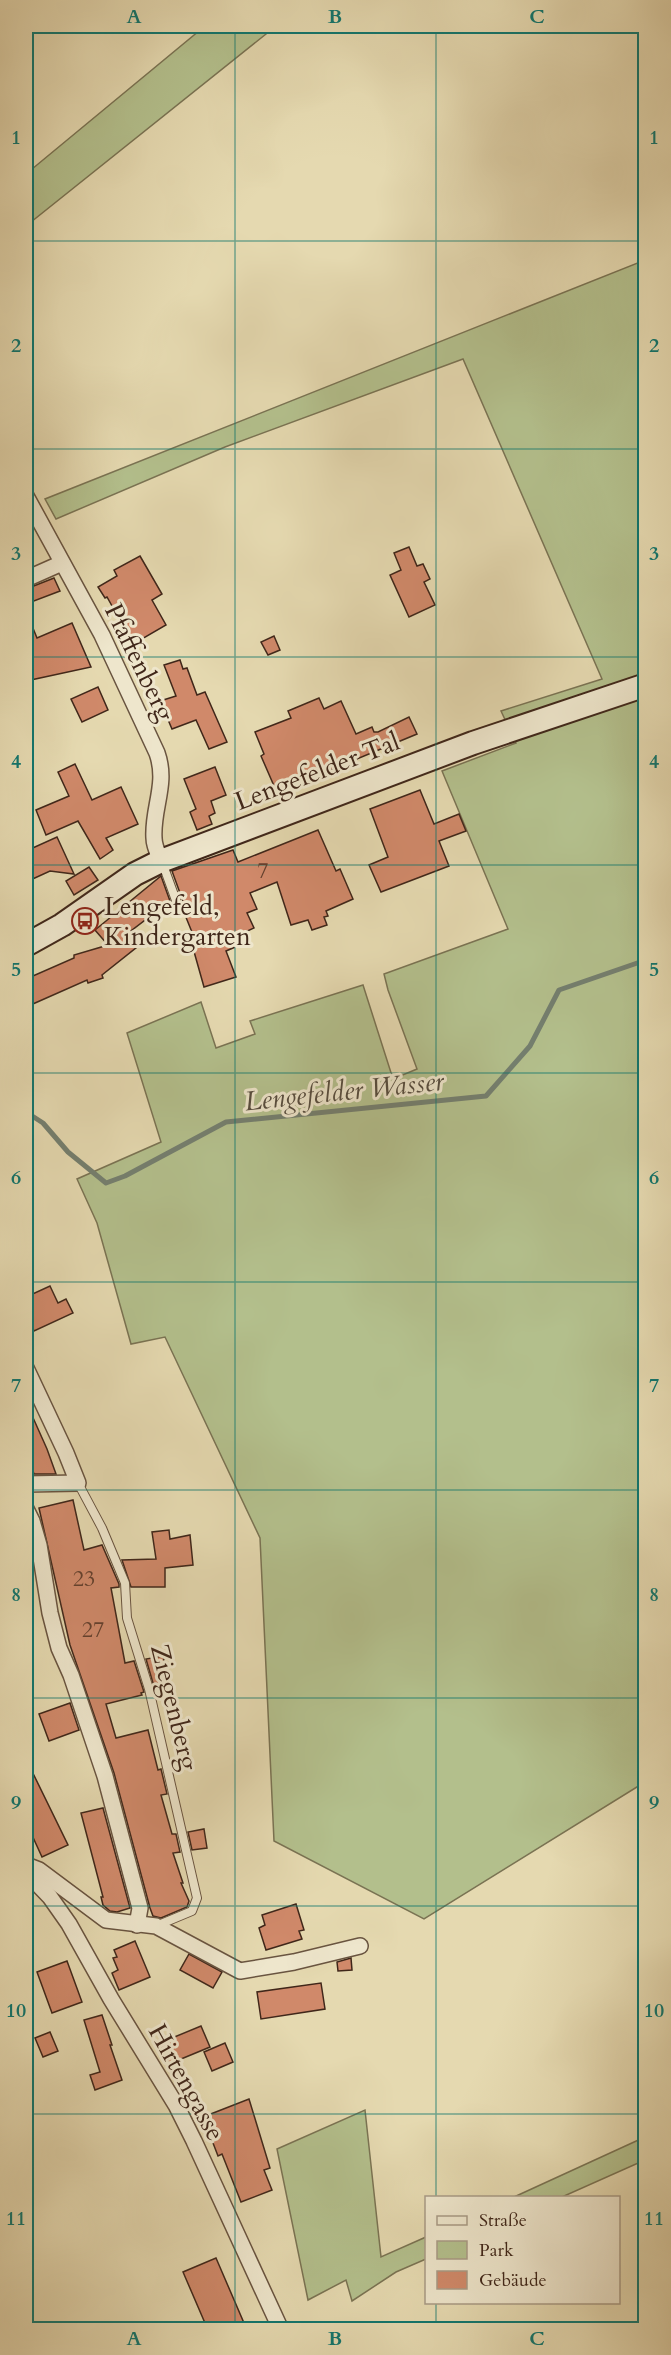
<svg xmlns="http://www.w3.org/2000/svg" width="671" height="2355" viewBox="0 0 671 2355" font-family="Cardo,serif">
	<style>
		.green { fill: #b3bf8c; stroke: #7a7353; stroke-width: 1.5 }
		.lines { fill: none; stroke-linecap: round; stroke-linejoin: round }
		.stream { stroke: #747f6f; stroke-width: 5 }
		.building { fill: #d0896a; stroke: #40271a; stroke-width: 1.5 }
		.lane-casing { stroke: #695440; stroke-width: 10 }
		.street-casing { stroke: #695440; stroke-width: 18 }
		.secondary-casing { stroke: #40271a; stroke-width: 26 }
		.lane { stroke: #eee6cc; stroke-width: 8 }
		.street { stroke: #eee6cc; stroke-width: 15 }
		.secondary { stroke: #eee6cc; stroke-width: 22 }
		.grid { fill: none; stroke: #0f766e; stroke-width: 1.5; stroke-opacity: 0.55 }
		.labels { text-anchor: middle; stroke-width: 6; stroke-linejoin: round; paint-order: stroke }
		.number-label { font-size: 22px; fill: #64402e }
		.street-label { font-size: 26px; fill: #40271a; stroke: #eee6cc }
		.poi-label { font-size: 26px; fill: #40271a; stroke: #eee6cc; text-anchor: start }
		.water-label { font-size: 27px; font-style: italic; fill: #564c3e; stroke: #eee6cc }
		.neatline { fill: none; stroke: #0f766e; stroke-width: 2 }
		.grid-label { font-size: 20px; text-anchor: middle; font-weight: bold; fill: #0f766e }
	</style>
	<rect width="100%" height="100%" fill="#e5d9b0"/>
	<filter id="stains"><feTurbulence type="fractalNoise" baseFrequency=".00333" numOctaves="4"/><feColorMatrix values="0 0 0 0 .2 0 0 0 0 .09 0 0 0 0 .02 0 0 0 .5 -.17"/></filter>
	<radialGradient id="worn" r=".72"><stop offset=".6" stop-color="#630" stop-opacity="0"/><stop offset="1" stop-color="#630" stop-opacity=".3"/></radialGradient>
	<g class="green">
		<polygon points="205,26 276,26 26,226 26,174"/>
		<polygon points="645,260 645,1782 424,1919 274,1841 260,1538 165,1337 131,1344 97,1223 77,1179 161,1142 127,1033 201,1002 216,1048 255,1034 250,1021 363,985 393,1079 417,1069 388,990 384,974 508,929 442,771 516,743 501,711 602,679 463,359 225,447 56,519 45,499"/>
		<polygon points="365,2110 381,2257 426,2237 426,2259 396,2272 352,2301 346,2280 308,2300 277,2149"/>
		<polygon points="645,2137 645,2160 562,2197 514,2197"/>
	</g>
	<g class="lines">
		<polyline class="stream" points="26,1112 43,1123 68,1152 106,1183 125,1176 226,1122 486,1096 530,1046 559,990 646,960"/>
	</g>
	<g class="building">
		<polygon points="409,547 417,566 423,564 430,579 424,582 435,605 409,617 390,575 401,570 394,553"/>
		<polygon points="140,556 162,594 152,600 166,625 142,639 141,636 132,642 107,597 105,598 98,587 117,576 114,570"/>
		<polygon points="54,578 60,591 26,604 26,589"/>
		<polygon points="26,611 37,638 72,623 91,667 26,681"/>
		<polygon points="274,636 280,650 268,655 261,642"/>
		<polygon points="180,660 183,669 187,668 197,695 205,692 227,742 209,749 196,720 172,729 160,701 176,696 164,665"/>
		<polygon points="98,687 108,710 82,722 71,699"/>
		<polygon points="319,698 324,709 341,701 356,734 372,727 374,732 378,732 409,717 417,734 299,783 301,786 278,795 261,756 264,754 255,732 291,718 288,711"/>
		<polygon points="75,764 92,800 121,787 138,824 106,838 113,850 100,859 78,821 46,835 36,810 69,796 58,772"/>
		<polygon points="215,767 226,795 211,801 215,813 209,816 212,824 197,830 190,812 196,809 184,779"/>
		<polygon points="420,790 434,824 459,814 466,831 439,841 449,866 381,892 369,865 388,857 370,809"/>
		<polygon points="318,830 336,871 340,869 353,899 326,911 328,916 324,917 327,925 312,930 308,920 291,925 277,882 250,893 257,909 247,913 254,928 243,933 247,942 226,951 236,977 204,987 193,948 198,947 183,910 184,904 172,871 233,850 238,862"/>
		<polygon points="57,837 74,874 50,871 26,882 26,851"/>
		<polygon points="89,867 98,880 74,895 66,881"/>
		<polygon points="161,876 170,901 127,934 137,947 102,975 103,978 88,983 87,980 26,1007 26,979 74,958 74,955 108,945 95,930"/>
		<polygon points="50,1286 58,1303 66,1299 73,1313 34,1331 26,1313 26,1297"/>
		<polygon points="26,1402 47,1449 56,1474 34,1474 26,1451"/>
		<polygon points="73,1500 84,1550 102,1545 119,1584 119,1587 111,1588 125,1663 134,1661 144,1692 141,1693 142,1695 106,1704 116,1738 148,1730 158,1770 161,1769 167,1794 161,1795 172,1834 176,1834 180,1852 173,1853 183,1883 181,1883 189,1901 187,1907 161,1918 153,1916 150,1908 114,1773 70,1645 39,1508"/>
		<polygon points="169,1530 170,1539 190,1535 193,1565 165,1568 165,1587 131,1587 122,1560 156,1559 152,1532"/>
		<polygon points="163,1656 167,1674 161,1676 164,1687 155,1690 146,1659"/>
		<polygon points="70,1703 79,1730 49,1741 39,1714"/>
		<polygon points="26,1759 68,1845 42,1857 26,1822"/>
		<polygon points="103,1808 130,1908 117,1912 110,1911 103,1905 101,1897 103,1897 81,1813"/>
		<polygon points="204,1829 207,1848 192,1850 188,1832"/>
		<polygon points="296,1904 304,1930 299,1931 302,1939 266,1950 259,1928 265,1925 262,1915"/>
		<polygon points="135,1941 150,1977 119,1990 112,1973 118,1970 113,1958 117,1957 114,1950"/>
		<polygon points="189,1954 222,1972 213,1988 180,1970"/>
		<polygon points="351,1958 352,1970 338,1971 337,1962"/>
		<polygon points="67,1961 82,2002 52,2013 37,1972"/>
		<polygon points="321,1983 325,2009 261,2019 257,1992"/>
		<polygon points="102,2015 112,2045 110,2045 122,2080 95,2090 90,2075 100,2072 84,2020"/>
		<polygon points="201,2026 210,2047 169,2064 160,2043"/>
		<polygon points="50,2032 58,2051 43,2057 35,2038"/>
		<polygon points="225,2043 233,2062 212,2071 204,2052"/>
		<polygon points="249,2099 270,2168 264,2170 272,2190 241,2202 222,2154 218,2156 203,2117"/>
		<polygon points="216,2258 247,2330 208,2330 183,2272"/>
	</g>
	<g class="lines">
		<defs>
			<g id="lane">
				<polyline points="162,862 178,906"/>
				<polyline points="78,1483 102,1528 125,1583 127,1618 149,1689 197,1898 192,1911 156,1926"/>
			</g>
			<g id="street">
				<path d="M26,496L102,635L157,753C168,784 152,808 154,838C154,846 158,854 161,861"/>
				<polyline points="26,579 62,563"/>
				<polyline points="26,1368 66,1453 78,1483 26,1484"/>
				<polyline points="26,1509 32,1521 39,1545 50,1613 59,1648 71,1675 105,1776 140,1908 137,1925"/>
				<polyline points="26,1865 39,1870 106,1920 156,1926 240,1971 294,1962 360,1946"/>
				<polyline points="26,1872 50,1897 69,1924 111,1999 176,2105 194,2141 281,2330"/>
			</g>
			<polyline id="secondary" points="26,945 62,925 135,874 161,861 473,743 646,685"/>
		</defs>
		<use href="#lane" class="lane-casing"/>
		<use href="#street" class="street-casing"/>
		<use href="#secondary" class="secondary-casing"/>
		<use href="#lane" class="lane"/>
		<use href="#street" class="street"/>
		<use href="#secondary" class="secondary"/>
	</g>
	<path class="grid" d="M235,26V2330M436,26V2198M26,241H646M26,449H646M26,657H646M26,865H646M26,1073H646M26,1282H646M26,1490H646M26,1698H646M26,1906H646M26,2114H646M436,2302V2330"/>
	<defs>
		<symbol id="bus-ring" viewBox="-11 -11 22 22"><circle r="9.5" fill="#eee6cc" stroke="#8f2418" stroke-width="1.5"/><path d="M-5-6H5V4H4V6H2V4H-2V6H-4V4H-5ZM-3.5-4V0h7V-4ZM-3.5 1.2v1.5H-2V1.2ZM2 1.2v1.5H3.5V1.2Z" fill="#8f2418"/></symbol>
	</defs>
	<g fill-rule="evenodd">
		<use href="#bus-ring" x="70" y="906" width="30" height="30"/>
	</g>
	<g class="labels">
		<g class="number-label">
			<text x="263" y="878">7</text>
			<text x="84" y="1586">23</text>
			<text x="93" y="1637">27</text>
		</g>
		<g class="street-label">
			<text transform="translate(140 662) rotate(64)" y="9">Pfaffenberg</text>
			<text transform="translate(317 771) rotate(-21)" y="9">Lengefelder Tal</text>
			<text transform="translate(175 1707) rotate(76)" y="9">Ziegenberg</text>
			<text transform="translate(187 2082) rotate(61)" y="9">Hirtengasse</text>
		</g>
		<g class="poi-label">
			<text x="104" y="915">Lengefeld,<tspan x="104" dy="30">Kindergarten</tspan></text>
		</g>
		<g class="water-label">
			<text transform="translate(344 1091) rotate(-6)" y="9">Lengefelder Wasser</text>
		</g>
	</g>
	<rect width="671" height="2355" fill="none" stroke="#e5d9b0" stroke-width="66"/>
	<rect x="425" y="2196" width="195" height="108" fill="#eee6cc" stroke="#a89a85" stroke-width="1.5"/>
	<rect x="437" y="2216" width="30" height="9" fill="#eee6cc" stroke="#a89a85" stroke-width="1.5"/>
	<text x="479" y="2226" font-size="18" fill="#40271a">Straße</text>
	<rect x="437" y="2241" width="30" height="18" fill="#b3bf8c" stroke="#a89a85" stroke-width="1.5"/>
	<text x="479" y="2256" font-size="18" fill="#40271a">Park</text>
	<rect x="437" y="2271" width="30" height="18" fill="#d0896a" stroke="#a89a85" stroke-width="1.5"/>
	<text x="479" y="2286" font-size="18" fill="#40271a">Gebäude</text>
	<rect x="33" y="33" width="605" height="2289" class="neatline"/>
	<g class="grid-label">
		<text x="134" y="23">A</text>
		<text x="335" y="23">B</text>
		<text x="537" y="23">C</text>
		<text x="16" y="144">1</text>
		<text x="654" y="144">1</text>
		<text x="16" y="352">2</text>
		<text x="654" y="352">2</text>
		<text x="16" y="560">3</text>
		<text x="654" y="560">3</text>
		<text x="16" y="768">4</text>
		<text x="654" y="768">4</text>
		<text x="16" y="976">5</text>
		<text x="654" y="976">5</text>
		<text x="16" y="1184">6</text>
		<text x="654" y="1184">6</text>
		<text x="16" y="1392">7</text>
		<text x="654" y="1392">7</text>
		<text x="16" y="1601">8</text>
		<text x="654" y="1601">8</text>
		<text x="16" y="1809">9</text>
		<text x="654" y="1809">9</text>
		<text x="16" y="2017">10</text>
		<text x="654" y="2017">10</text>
		<text x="16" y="2225">11</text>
		<text x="654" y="2225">11</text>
		<text x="134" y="2345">A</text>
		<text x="335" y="2345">B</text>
		<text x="537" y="2345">C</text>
	</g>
	<rect width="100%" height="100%" filter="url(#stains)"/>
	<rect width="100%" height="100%" fill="url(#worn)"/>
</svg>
